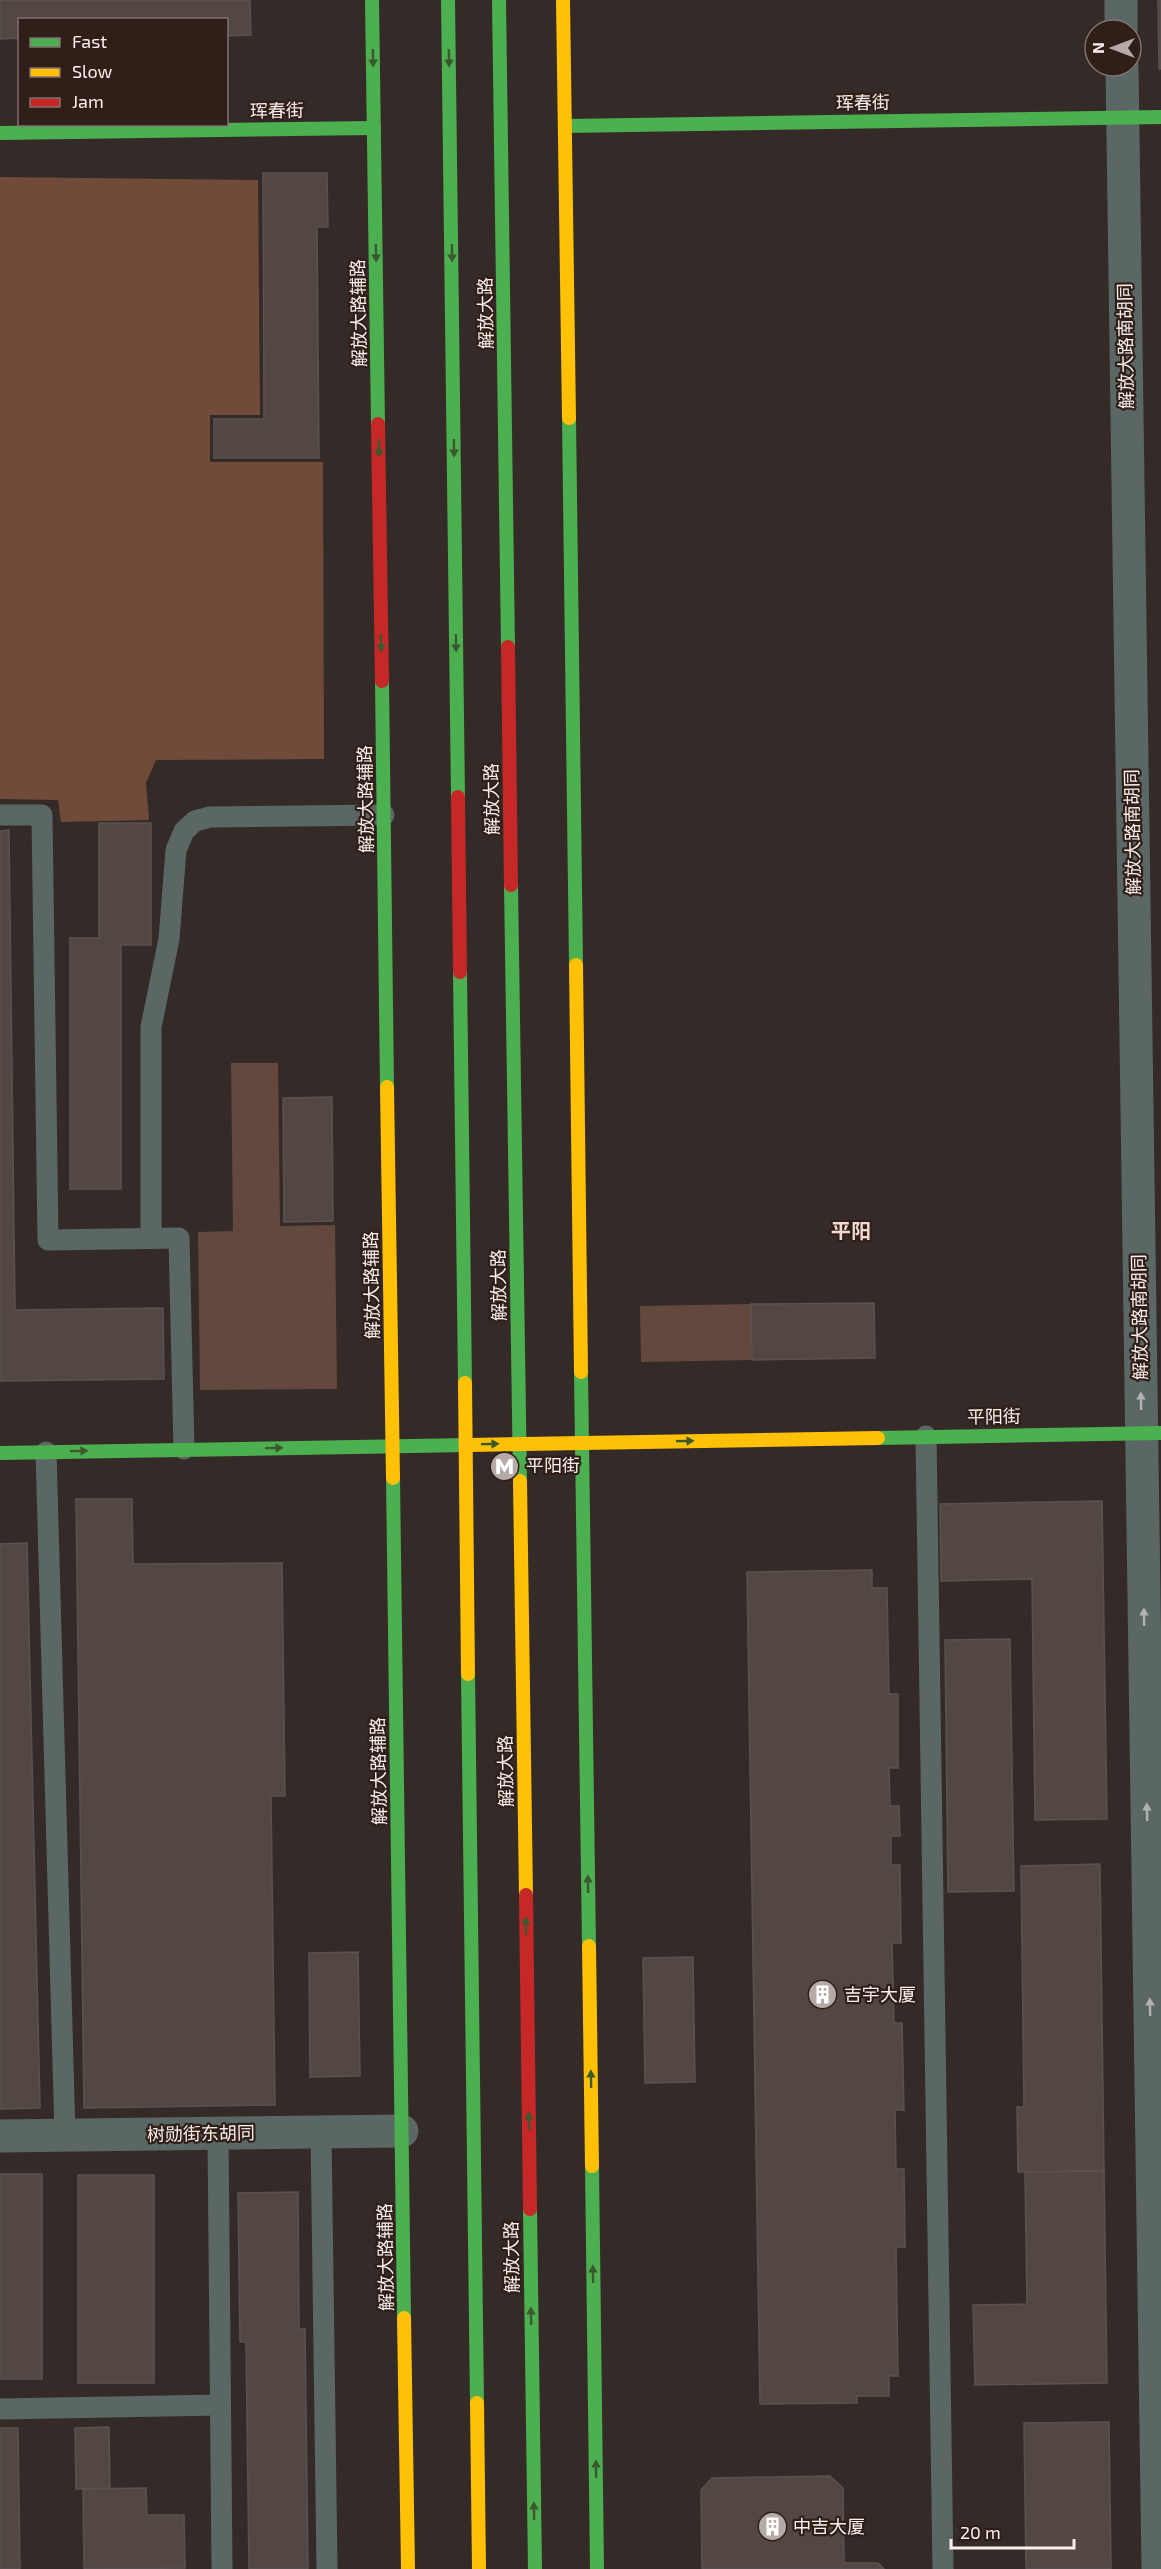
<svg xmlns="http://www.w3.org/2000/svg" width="1161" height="2569" viewBox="0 0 1161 2569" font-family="'Exo 2','Noto Sans SC',sans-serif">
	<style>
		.green { fill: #62483d }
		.forest { fill: #714b3a }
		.building { fill: #534743; stroke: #5b524f; stroke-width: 1.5 }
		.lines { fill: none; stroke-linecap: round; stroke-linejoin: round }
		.lane { stroke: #5a6764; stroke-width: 21 }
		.street { stroke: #5a6764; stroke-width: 33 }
		.fast { stroke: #4caf50; stroke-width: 14 }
		.slow { stroke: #ffc107; stroke-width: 14 }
		.jam { stroke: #c62828; stroke-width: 14 }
		.oneway { fill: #3b592e }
		.oneway2 { fill: #b2b2ae }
		.labels { text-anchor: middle; stroke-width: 4.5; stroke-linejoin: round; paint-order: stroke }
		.street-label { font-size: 18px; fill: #faefea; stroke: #2f1f18 }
		.poi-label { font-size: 18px; fill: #faefea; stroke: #2f1f18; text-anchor: start }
		.neighbourhood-label { font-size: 20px; font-weight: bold; fill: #f1dbd1; stroke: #2f1f18 }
	</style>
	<rect width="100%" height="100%" fill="#342b28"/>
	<g class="green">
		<polygon points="231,1063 278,1063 280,1226 335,1225 337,1389 200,1390 198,1232 233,1231"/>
		<polygon points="751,1304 752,1360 641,1362 640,1306"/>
	</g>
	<polygon class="forest" points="0,177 258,180 260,415 210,415 210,462 323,462 324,759 156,760 146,783 149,820 61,822 58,800 0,799"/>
	<g class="building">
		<polygon points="0,0 250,0 251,35 226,36 226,20 20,20 20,38 0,39"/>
		<polygon points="1158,0 1161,0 1161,69 1159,69"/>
		<polygon points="263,173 327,173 328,227 317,227 319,458 214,458 214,419 264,419"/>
		<polygon points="99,823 151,823 151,945 121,945 121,1189 70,1189 70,938 99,938"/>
		<polygon points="9,830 15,1310 163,1308 164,1379 0,1381 0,831"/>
		<polygon points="332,1097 333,1221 284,1222 283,1098"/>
		<polygon points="874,1303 875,1358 752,1360 751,1304"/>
		<polygon points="76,1499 132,1499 133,1564 282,1563 285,1796 271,1796 275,2105 84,2108"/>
		<polygon points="1102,1501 1107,1819 1035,1820 1032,1579 941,1581 940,1504"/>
		<polygon points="27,1543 40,2108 0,2109 0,1544"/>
		<polygon points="872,1570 872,1588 887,1588 889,1694 898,1694 898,1768 889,1768 890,1806 899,1806 900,1836 891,1836 891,1865 900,1865 901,1943 892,1943 894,2023 902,2023 904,2110 895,2110 896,2169 904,2169 905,2247 896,2247 898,2376 889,2376 889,2396 857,2396 857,2403 760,2404 747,1572"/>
		<polygon points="1010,1639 1014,1891 948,1892 945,1640"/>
		<polygon points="1100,1864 1104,2171 1018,2172 1017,2107 1024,2107 1021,1866"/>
		<polygon points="358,1952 360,2076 310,2077 309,1953"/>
		<polygon points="693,1957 695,2082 645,2083 643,1958"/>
		<polygon points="1104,2171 1107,2383 975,2385 973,2305 1027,2304 1025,2172"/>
		<rect x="0" y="2174" width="42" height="205"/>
		<rect x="78" y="2175" width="76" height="208"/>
		<polygon points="298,2192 299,2329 305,2329 308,2569 249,2569 246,2342 240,2342 238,2193"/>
		<polygon points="1109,2422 1111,2569 1026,2569 1024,2423"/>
		<polygon points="109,2427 110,2488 76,2489 75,2428"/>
		<polygon points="0,2428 18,2428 20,2569 0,2569"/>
		<polygon points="830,2476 843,2488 844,2563 878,2563 884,2569 702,2569 701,2490 712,2478"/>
		<polygon points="146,2488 147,2515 184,2515 185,2568 84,2569 83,2489"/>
	</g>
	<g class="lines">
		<g class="lane">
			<polyline points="0,815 42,815 48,1240 179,1238 184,1449"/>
			<polyline points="151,1238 151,1027 169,939 176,850 184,831 195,821 210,817 384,815"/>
			<polyline points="926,1436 943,2569"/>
			<polyline points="46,1452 65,2135"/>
			<polyline points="321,2132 327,2569"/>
			<polyline points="218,2133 222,2569"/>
			<polyline points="0,2409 220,2405"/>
		</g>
		<g class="street">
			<polyline points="1121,0 1121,30"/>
			<polyline points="1122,66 1158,2569"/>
			<polyline points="0,2136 402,2131"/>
		</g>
		<g class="fast">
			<polyline points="372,0 378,424"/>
			<polyline points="448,0 458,797"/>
			<polyline points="499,0 508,647"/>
			<polyline points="565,126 1161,117"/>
			<polyline points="0,133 374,128"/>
			<polyline points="569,418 576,965"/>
			<polyline points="382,681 387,1087"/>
			<polyline points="511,885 520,1481"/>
			<polyline points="460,972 465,1383"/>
			<polyline points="581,1372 589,1946"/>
			<polyline points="878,1438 1161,1433"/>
			<polyline points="0,1453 469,1445"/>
			<polyline points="393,1478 404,2318"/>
			<polyline points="468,1674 477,2403"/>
			<polyline points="592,2166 597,2569"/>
			<polyline points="530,2209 535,2569"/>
		</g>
		<g class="slow">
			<polyline points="563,0 569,418"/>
			<polyline points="576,965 581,1372"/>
			<polyline points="387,1087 393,1478"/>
			<polyline points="465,1383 468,1674"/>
			<polyline points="469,1445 878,1438"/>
			<polyline points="520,1481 526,1895"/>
			<polyline points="589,1946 592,2166"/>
			<polyline points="404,2318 408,2569"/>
			<polyline points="477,2403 479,2569"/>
		</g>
		<g class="jam">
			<polyline points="378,424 382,681"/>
			<polyline points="508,647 511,885"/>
			<polyline points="458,797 460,972"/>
			<polyline points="526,1895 530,2209"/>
		</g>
	</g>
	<defs><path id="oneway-solid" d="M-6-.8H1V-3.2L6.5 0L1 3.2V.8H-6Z" transform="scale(1.5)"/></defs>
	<g class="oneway">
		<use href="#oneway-solid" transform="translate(373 58) rotate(89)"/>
		<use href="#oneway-solid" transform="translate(449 58) rotate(89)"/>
		<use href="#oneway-solid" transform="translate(376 253) rotate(89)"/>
		<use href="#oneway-solid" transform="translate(452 253) rotate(89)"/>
		<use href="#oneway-solid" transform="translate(379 448) rotate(89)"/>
		<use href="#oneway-solid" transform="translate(454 448) rotate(89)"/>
		<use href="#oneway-solid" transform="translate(381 643) rotate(89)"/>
		<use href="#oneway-solid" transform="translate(456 643) rotate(89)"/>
		<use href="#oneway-solid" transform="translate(685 1441) rotate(-1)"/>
		<use href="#oneway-solid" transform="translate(490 1444) rotate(-1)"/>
		<use href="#oneway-solid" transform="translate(274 1448) rotate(-1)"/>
		<use href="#oneway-solid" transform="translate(79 1451) rotate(-1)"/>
		<use href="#oneway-solid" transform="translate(588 1884) rotate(-91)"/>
		<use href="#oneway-solid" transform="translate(526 1926) rotate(-91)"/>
		<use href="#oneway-solid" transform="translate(591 2079) rotate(-91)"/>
		<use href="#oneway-solid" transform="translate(529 2121) rotate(-91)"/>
		<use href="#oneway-solid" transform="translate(593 2274) rotate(-91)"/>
		<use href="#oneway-solid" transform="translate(531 2316) rotate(-91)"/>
		<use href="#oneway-solid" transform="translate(596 2469) rotate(-91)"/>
		<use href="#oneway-solid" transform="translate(534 2511) rotate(-91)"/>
	</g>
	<g class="oneway2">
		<use href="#oneway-solid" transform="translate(1141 1401) rotate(-91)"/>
		<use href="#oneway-solid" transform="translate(1144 1617) rotate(-91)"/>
		<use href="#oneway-solid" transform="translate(1147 1812) rotate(-91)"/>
		<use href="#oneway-solid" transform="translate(1150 2007) rotate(-91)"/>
	</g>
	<defs>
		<symbol id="metro-disc" viewBox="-11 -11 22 22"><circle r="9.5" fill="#b5aaa6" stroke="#2f1f18"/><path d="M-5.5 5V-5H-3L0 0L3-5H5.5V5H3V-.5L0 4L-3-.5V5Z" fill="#fff"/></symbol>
		<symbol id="building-disc" viewBox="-11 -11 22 22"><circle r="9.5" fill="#b5aaa6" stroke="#2f1f18"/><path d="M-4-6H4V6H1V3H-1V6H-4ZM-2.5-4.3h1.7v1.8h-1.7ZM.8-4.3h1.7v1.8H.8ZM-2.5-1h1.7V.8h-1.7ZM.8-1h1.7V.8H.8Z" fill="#fff"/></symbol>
	</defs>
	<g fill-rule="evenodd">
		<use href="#metro-disc" x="488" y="1450" width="33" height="33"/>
		<use href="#building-disc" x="806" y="1978" width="33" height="33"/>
		<use href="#building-disc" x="756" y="2510" width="33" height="33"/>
	</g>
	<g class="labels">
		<g class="street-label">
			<text transform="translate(863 103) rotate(-1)" y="6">珲春街</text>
			<text transform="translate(277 111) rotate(-1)" y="6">珲春街</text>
			<text transform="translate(359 313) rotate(-91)" y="6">解放大路辅路</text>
			<text transform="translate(486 313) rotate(-91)" y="6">解放大路</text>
			<text transform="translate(1126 346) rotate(-91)" y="6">解放大路南胡同</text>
			<text transform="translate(366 799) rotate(-91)" y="6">解放大路辅路</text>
			<text transform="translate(492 799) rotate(-91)" y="6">解放大路</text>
			<text transform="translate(1133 832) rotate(-91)" y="6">解放大路南胡同</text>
			<text transform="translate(372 1285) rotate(-91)" y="6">解放大路辅路</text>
			<text transform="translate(499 1285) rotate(-91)" y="6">解放大路</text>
			<text transform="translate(1140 1317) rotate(-91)" y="6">解放大路南胡同</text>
			<text transform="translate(994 1417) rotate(-1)" y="6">平阳街</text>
			<text transform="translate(379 1771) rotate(-91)" y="6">解放大路辅路</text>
			<text transform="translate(506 1771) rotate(-91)" y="6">解放大路</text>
			<text transform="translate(201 2134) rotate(-1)" y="6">树勋街东胡同</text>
			<text transform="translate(386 2257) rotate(-91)" y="6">解放大路辅路</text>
			<text transform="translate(512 2257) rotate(-91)" y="6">解放大路</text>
		</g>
		<g class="poi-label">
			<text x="526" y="1472">平阳街</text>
			<text x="844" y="2001">吉宇大厦</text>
			<text x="793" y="2533">中吉大厦</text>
		</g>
		<g class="neighbourhood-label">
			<text x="851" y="1238">平阳</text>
		</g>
	</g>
	<rect x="18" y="18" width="210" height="108" fill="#2f1f18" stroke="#80726c" stroke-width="1.5"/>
	<rect x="30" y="38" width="30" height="9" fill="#4caf50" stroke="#80726c" stroke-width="1.5"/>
	<text x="72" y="48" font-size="18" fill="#faefea">Fast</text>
	<rect x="30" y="68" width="30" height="9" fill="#ffc107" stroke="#80726c" stroke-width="1.5"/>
	<text x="72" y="78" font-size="18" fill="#faefea">Slow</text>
	<rect x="30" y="98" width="30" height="9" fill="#c62828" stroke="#80726c" stroke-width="1.5"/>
	<text x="72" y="108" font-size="18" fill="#faefea">Jam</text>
	<g transform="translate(1113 48) rotate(270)"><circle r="28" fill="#2f1f18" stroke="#80726c" stroke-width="1.5"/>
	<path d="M0-4.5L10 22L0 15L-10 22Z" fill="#b5aaa6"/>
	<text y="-9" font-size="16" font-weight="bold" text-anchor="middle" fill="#faefea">N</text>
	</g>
	<path d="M951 2539v9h123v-9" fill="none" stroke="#faefea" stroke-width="3"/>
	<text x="960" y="2539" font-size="18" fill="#faefea" stroke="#2f1f18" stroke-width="4.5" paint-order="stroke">20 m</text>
</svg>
